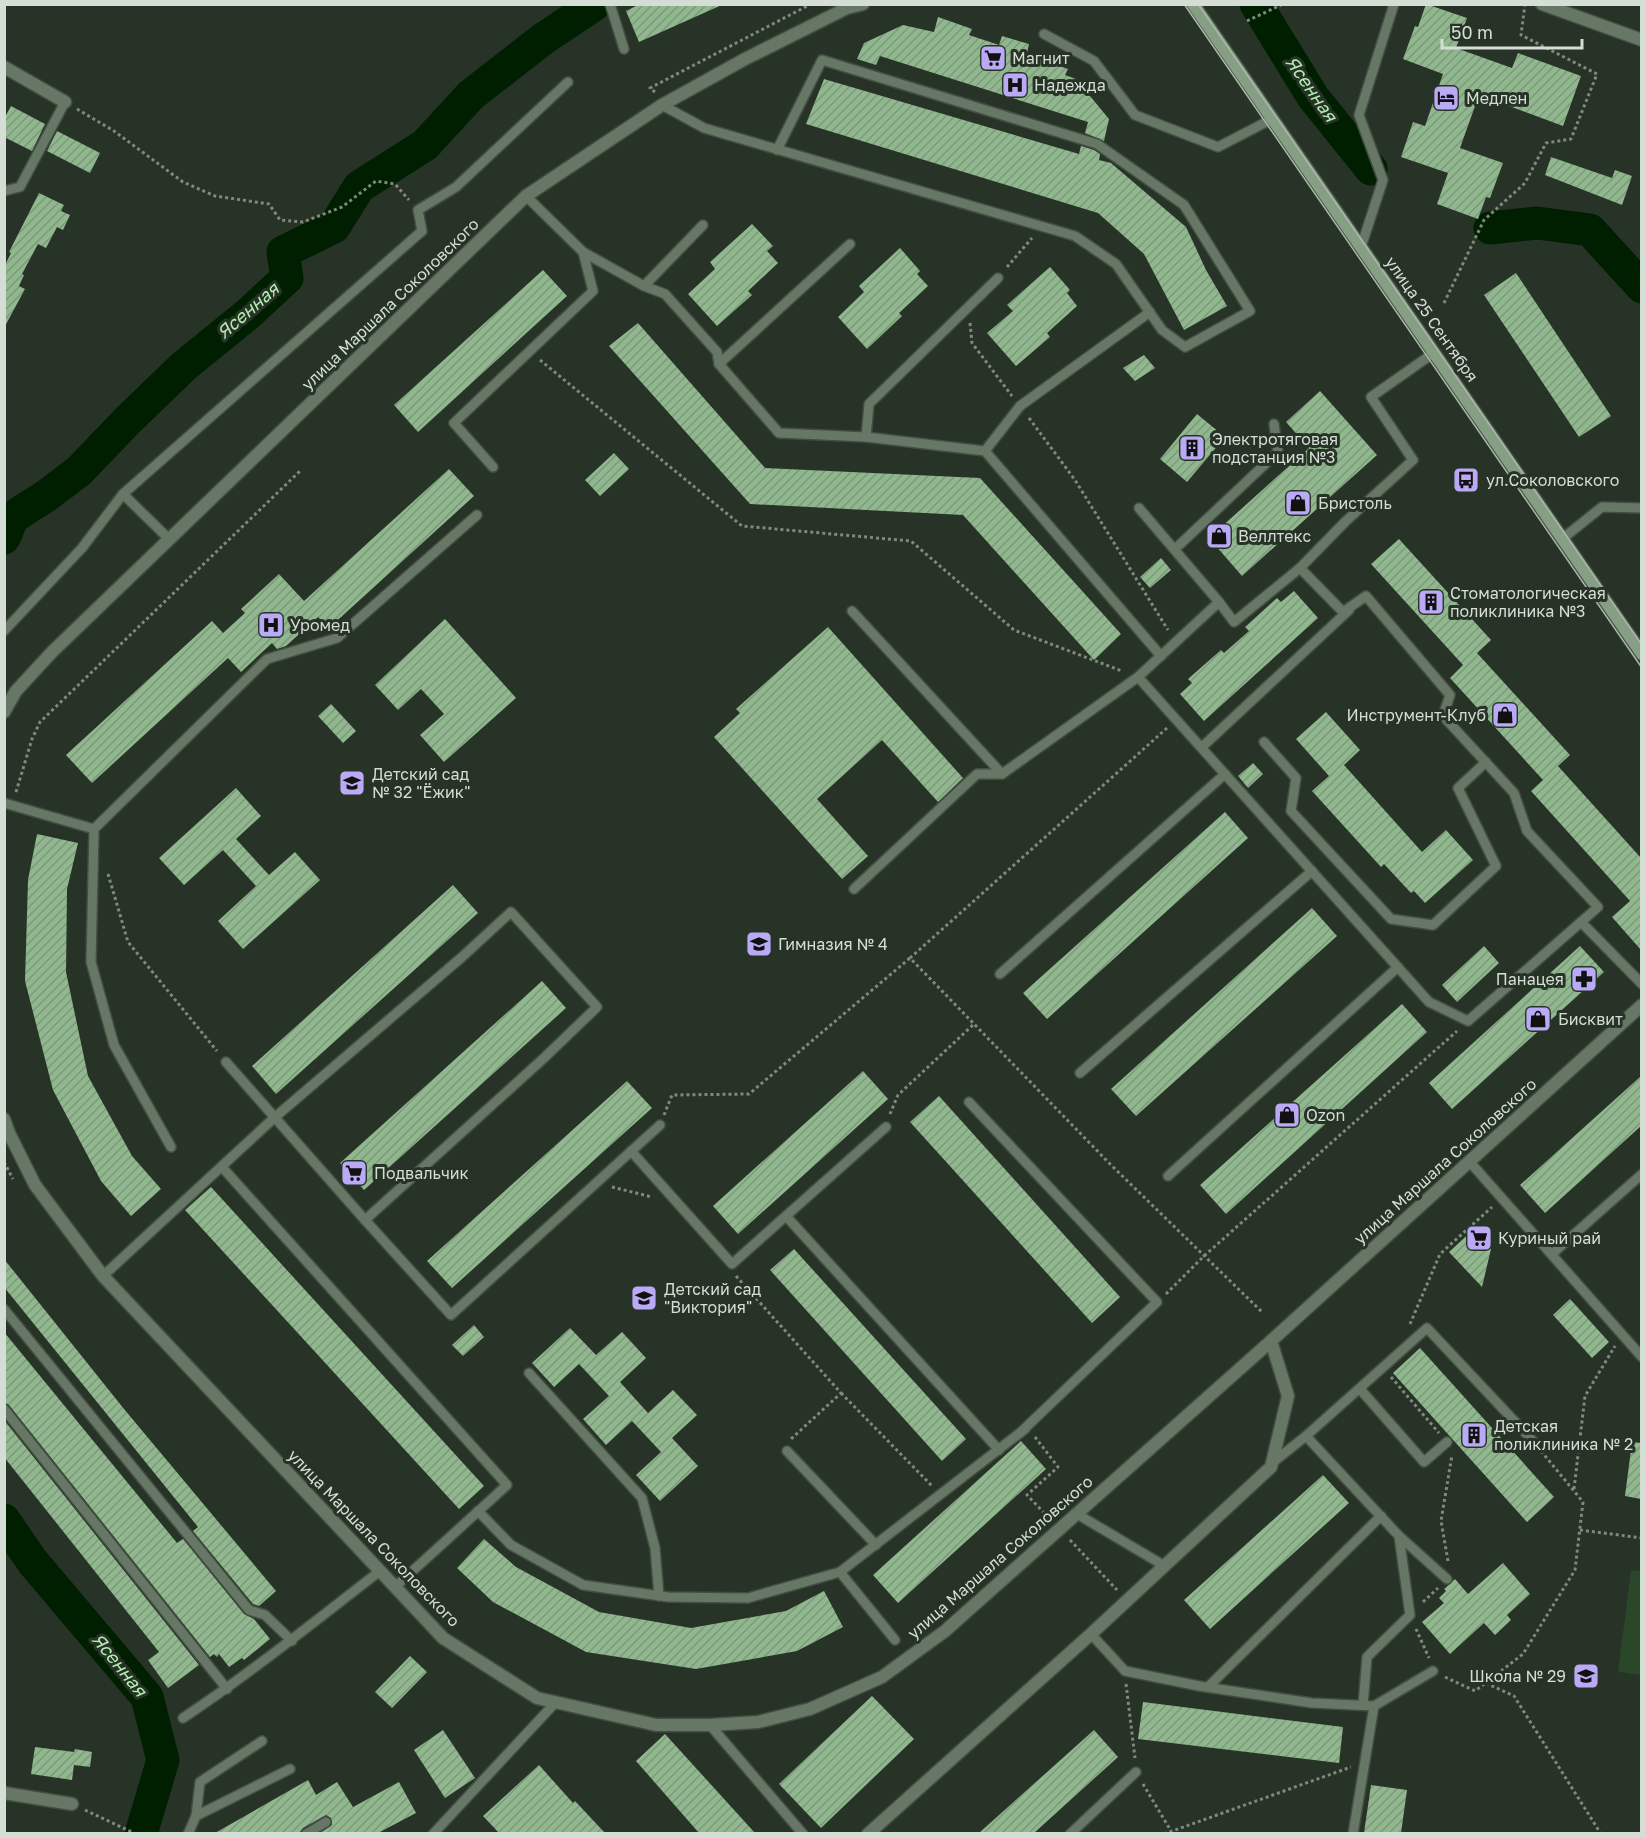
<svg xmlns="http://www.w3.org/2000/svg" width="1646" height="1838" viewBox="0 0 1646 1838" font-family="'Golos Text',sans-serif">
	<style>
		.green { fill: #2b4729 }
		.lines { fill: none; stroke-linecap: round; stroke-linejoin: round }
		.river { stroke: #001f00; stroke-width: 33 }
		.building { fill: url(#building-hatch) }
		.lane-casing { stroke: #424e42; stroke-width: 12 }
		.street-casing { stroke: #424e42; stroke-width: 15 }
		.secondary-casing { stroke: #424e42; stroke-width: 15 }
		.path { stroke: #7f8a7f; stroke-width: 3; stroke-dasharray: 3 3; stroke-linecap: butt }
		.lane { stroke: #677766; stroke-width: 9 }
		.street { stroke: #677766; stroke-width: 12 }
		.secondary { stroke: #869f84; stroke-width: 12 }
		.tram { stroke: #abb5ab; stroke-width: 1.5 }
		.labels { text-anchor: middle; stroke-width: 6; stroke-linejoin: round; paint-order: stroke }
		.poi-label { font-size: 16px; fill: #d5ded5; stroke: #263326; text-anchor: start }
		.street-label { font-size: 16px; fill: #d5ded5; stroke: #263326 }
		.water-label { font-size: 18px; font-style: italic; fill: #b4eeb0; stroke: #263326 }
	</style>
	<defs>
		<pattern id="building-hatch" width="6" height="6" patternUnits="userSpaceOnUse" patternTransform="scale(1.5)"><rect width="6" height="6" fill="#90b78e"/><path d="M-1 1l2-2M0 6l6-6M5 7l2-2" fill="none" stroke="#7c9a7a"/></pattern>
	</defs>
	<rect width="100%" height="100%" fill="#263326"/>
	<polygon class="green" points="1631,1570 1641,1571 1641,1675 1618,1672"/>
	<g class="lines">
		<g class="river">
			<polyline points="1256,4 1313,97 1371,169"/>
			<polyline points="1490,228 1537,223 1590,230 1642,287"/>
			<polyline points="4,538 13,517 46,496 79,471 128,420 184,366 248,314 287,278 283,252 334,227 359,187 425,145 471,95 543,39 594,5"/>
			<polyline points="4,1520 32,1561 147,1697 163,1760 141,1834"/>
		</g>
	</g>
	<g class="building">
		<polygon points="640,4 724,4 639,42 626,11"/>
		<polygon points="1426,4 1467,18 1456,48 1512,68 1518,53 1581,76 1563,126 1479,95 1460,148 1503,163 1490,198 1486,197 1478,219 1437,204 1448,173 1401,157 1413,122 1425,126 1443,74 1403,59 1415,26 1418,27"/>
		<polygon points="938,17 972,29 969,35 999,45 1002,36 1029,44 1027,53 1051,60 1051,63 1068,69 1065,75 1076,79 1109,119 1104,141 1085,133 1088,122 880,56 876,65 857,59 864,43 903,25 934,32"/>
		<polygon points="824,79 1079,154 1081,146 1094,150 1100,154 1099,160 1111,163 1186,227 1206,270 1227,306 1184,330 1144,254 1098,213 806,124"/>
		<polygon points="11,106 45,124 32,151 4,137 4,119"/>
		<polygon points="57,131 100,153 90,173 47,151"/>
		<polygon points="1551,157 1612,178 1615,170 1632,176 1622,205 1545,175"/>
		<polygon points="39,193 64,205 61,211 70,215 63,230 57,227 46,248 38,244 22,274 24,275 19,286 25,289 4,328 4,267 11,253 9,252"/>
		<polygon points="752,224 773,246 767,251 778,263 748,291 752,295 717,326 688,294 715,269 710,262"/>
		<polygon points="900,248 920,271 917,274 928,286 899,313 902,316 867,349 838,317 864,292 859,286"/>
		<polygon points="1050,267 1070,290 1067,293 1077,306 1047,333 1050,337 1016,366 987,333 1013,311 1007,305"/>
		<polygon points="543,270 567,296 418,432 394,405"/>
		<polygon points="1516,273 1611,416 1579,437 1484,295"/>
		<polygon points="638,323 765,468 980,478 1121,634 1094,660 963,515 750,504 609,346"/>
		<polygon points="1144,355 1155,368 1135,381 1123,368"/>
		<polygon points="1320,391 1377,455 1242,576 1209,538 1309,448 1286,422"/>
		<polygon points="1197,414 1225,437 1187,482 1160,459"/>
		<polygon points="614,453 629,469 600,496 585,480"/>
		<polygon points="449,469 474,496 329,628 318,617 286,646 277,649 272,643 241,672 228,658 92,783 66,755 212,621 223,633 245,613 241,609 279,574 304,601"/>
		<polygon points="1399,539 1491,640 1477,653 1570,755 1558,766 1641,858 1641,950 1612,917 1630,901 1531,791 1543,780 1450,678 1463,665 1371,564"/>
		<polygon points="1161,558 1171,570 1150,588 1140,577"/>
		<polygon points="1294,591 1318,618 1204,721 1180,694 1192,683 1188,679 1221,650 1224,653 1249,631 1245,627 1277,598 1281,602"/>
		<polygon points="445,619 516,698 444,762 420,735 444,714 421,689 398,710 375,685"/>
		<polygon points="828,627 963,778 938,802 882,740 817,799 868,856 842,879 714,737 740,713 736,709"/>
		<polygon points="331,704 356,731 343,743 318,716"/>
		<polygon points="1326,712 1360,750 1344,765 1422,852 1446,830 1473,860 1425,903 1414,891 1411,893 1384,864 1381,867 1312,791 1329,776 1296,739"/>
		<polygon points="1253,763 1263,774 1248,788 1238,776"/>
		<polygon points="236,788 261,816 236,839 269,875 295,852 320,880 243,949 218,921 256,886 223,850 184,885 159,858"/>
		<polygon points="1225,812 1248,838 1047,1019 1023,993"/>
		<polygon points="37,834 78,843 67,889 66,972 88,1076 132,1156 161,1189 131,1216 101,1181 53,1090 25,981 28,880"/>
		<polygon points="453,885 478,913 276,1094 252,1066"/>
		<polygon points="1312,908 1337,936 1136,1116 1111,1089"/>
		<polygon points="1484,946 1499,963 1457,1002 1442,985"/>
		<polygon points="1580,946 1604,972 1452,1109 1429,1083"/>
		<polygon points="542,981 566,1008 364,1190 340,1163"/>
		<polygon points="1402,1004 1427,1032 1226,1214 1200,1185"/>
		<polygon points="863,1071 888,1099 738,1234 713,1206"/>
		<polygon points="1641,1076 1641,1126 1545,1213 1520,1185"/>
		<polygon points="627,1081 652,1108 452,1288 427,1261"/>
		<polygon points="939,1096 1120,1297 1092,1323 910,1122"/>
		<polygon points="211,1187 484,1486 459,1509 185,1210"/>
		<polygon points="1473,1230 1491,1249 1482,1287 1449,1252"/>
		<polygon points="794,1249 966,1439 942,1461 770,1270"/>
		<polygon points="4,1259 124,1409 276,1591 259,1606 253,1604 193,1531 198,1527 4,1287"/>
		<polygon points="1570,1299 1609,1342 1592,1358 1553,1315"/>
		<polygon points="474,1325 484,1337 463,1356 452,1345"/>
		<polygon points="570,1328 596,1355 622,1332 646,1358 620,1382 648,1413 673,1390 697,1415 672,1438 698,1466 660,1501 636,1475 661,1452 632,1421 606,1445 583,1419 609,1396 579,1364 554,1387 532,1363"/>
		<polygon points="4,1332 177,1543 183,1539 244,1614 254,1619 270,1639 244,1660 242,1658 229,1667 219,1654 217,1657 214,1654 210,1657 9,1405 4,1402"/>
		<polygon points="1420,1348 1554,1497 1527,1522 1393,1373"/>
		<polygon points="4,1420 199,1665 168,1688 148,1660 159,1652 4,1457"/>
		<polygon points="1021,1441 1046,1469 898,1603 873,1575"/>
		<polygon points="1632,1442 1641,1443 1641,1499 1625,1496"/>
		<polygon points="1323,1475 1349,1503 1210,1629 1184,1600"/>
		<polygon points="484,1539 516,1567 599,1612 691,1628 786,1611 824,1591 843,1627 797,1651 696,1669 586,1652 493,1602 457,1568"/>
		<polygon points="1503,1563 1530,1594 1507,1615 1511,1620 1495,1635 1484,1623 1450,1654 1422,1622 1444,1603 1439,1598 1446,1591 1444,1589 1455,1579 1468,1594"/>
		<polygon points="410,1656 427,1672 392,1708 375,1692"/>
		<polygon points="872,1696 914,1739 821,1828 779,1784"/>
		<polygon points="1143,1702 1343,1727 1339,1763 1138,1739"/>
		<polygon points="443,1730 475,1778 445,1798 414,1750"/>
		<polygon points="1094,1730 1118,1757 1034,1833 979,1833"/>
		<polygon points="665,1734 755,1833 699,1833 636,1761"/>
		<polygon points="35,1747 74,1752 75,1749 92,1752 90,1767 74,1765 72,1780 31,1774"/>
		<polygon points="539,1765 573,1803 575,1801 605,1833 499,1833 483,1816"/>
		<polygon points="308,1780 316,1795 337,1782 353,1807 399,1782 416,1813 378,1833 320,1833 332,1825 331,1818 326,1815 303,1828 299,1833 215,1833"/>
		<polygon points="1371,1785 1407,1790 1401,1833 1364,1833"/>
	</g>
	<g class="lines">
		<defs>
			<g id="lane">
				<polyline points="610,4 624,49"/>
				<polyline points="1044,34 1094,61 1135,115 1218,147 1272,119"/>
				<polyline points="662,105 704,128 1075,236 1116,264 1162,330 1185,347 1250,311 1184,205 1097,144 822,60 777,150"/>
				<polyline points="4,191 20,187 65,102"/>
				<polyline points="1361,247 1383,180 1359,115 1394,4"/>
				<polyline points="583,252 644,286 665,294 717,352 719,364 779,433 866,437 985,451 1161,656"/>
				<polyline points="644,286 703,225"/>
				<polyline points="1435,352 1371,397 1413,460 1346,521 1300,568 1343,612 1366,596 1450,695 1443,716 1514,793 1527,831 1598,907 1581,922"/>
				<polyline points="719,364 850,244"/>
				<polyline points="866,437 869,404 998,278"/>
				<polyline points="985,451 1020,406 1150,312"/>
				<polyline points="493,467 454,423 593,291 583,252 526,196"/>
				<polyline points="169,539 123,494 422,231 418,210 456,187 568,82"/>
				<polyline points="1562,539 1602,507 1642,508"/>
				<polyline points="1175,549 1278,452 1274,424"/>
				<polyline points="1219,602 1234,622 1300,568"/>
				<polyline points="852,611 1002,774"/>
				<polyline points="4,631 82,548 123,494"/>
				<polyline points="1138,677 1429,1002 1468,1021 1581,922 1642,984"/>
				<polyline points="1264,742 1296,778 1291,811 1391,919 1433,925 1496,866 1458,788 1486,762"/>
				<polyline points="1202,747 1349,610"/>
				<polyline points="4,803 94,829"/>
				<polyline points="854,889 977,774 1002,774 1138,677 1219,602 1139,508"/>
				<polyline points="1000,974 1225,774"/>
				<polyline points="226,1062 365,1220"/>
				<polyline points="1080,1073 1312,871"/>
				<polyline points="969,1102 1157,1302 1021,1432"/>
				<polyline points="171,1147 114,1045 91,962 94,829 267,659 337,638 477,515"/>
				<polyline points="631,1151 732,1264 886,1127"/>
				<polyline points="1469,1161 1642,1357"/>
				<polyline points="222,1167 507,1485 395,1587"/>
				<polyline points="1168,1176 1398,967"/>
				<polyline points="786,1216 999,1450"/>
				<polyline points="1552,1254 1642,1174"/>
				<polyline points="103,1276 274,1118 462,957 511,912 597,1007 544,1058 365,1220 451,1315 660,1125"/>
				<polyline points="4,1309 249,1610 265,1615 292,1641"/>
				<polyline points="529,1373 642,1498 655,1548 659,1596"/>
				<polyline points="1360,1389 1424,1462 1447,1442"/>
				<polyline points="4,1409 227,1689"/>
				<polyline points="1306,1436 1427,1328 1533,1441"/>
				<polyline points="787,1451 876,1545"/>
				<polyline points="1272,1463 1306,1436 1399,1536 1447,1579"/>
				<polyline points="478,1511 511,1545 583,1585 668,1597 748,1598 840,1572"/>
				<polyline points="1077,1514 1163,1565"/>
				<polyline points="1091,1634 1125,1671 1199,1686 1312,1703 1374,1706 1433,1671"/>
				<polyline points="895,1640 840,1572 1025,1429"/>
				<polyline points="1208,1687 1381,1516"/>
				<polyline points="1363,1705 1367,1657 1410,1615 1399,1536"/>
				<path d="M183,1718C252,1672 315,1621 380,1571"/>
				<polyline points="710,1725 803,1834"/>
				<polyline points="196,1816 200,1782 262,1741"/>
				<polyline points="188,1834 196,1816 290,1769"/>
				<polyline points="306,1834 326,1822"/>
				<polyline points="433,1834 555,1703"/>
				<polyline points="1070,1834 1136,1772"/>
				<polyline points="1353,1834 1374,1706"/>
			</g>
			<g id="street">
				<polyline points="1542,4 1642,40"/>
				<polyline points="4,67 65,102"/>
				<polyline points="4,712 16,691 52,652 526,196 662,105 745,59 847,8 863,4"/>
				<polyline points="4,1119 9,1133 35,1185 103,1276 443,1638 537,1698 656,1725 710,1725 758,1722 810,1709 882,1677 945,1631 1271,1341 1642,1005"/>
				<polyline points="4,1793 72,1804"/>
				<polyline points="868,1834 1091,1634 1271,1467 1288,1396 1271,1341"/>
			</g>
			<polyline id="secondary" points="1193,4 1642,654"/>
		</defs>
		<use href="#lane" class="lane-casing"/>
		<use href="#street" class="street-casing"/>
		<use href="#secondary" class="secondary-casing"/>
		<g class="path">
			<polyline points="1247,21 1283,4"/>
			<polyline points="655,92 650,88 811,4"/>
			<polyline points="77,109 114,131 183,182 215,196 269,204 280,220 303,222 342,207 376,181 395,184 409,200"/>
			<polyline points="1007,267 1032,238"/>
			<polyline points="1444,303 1484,220 1525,183 1546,143 1571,139 1597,74 1521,35 1525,4"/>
			<polyline points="970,323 972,343 1012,396"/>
			<polyline points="540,360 742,526 911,541 1014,630 1122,671"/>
			<polyline points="1029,418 1075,480 1168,630"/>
			<polyline points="1167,728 910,958 1111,1165 1262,1312"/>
			<polyline points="16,792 32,739 40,722 300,471"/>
			<polyline points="108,874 128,942 217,1051"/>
			<polyline points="890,1114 898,1095 974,1024"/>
			<polyline points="664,1115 672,1095 749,1094 910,958"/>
			<polyline points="4,1162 13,1179"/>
			<polyline points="612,1187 652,1197"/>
			<polyline points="736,1276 841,1393 791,1439"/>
			<polyline points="1166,1294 1204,1256 1457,1031"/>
			<polyline points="1410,1324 1440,1254 1492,1207"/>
			<polyline points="1391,1377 1439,1433"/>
			<polyline points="841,1393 932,1486"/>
			<polyline points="1035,1437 1058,1467 1027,1495 1049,1518"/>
			<polyline points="1574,1489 1585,1396 1615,1346"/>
			<polyline points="1580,1530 1642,1538"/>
			<polyline points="1070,1540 1117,1590"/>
			<polyline points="1448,1561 1441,1521 1452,1455"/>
			<polyline points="1423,1602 1438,1588"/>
			<polyline points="1416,1629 1429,1658"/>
			<polyline points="1445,1677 1475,1691 1523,1654 1575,1570 1583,1502 1541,1451"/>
			<polyline points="1486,1683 1514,1696 1601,1834"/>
			<polyline points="1126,1684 1135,1758"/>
			<polyline points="1143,1784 1171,1831"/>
			<polyline points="85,1810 136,1834"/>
			<polyline points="1164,1834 1351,1767"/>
		</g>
		<use href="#lane" class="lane"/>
		<use href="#street" class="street"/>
		<use href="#secondary" class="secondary"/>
		<g class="tram">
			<polyline points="1184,4 1642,668"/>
			<polyline points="1198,4 1642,645"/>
		</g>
	</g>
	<defs>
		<symbol id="supermarket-square" viewBox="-11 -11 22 22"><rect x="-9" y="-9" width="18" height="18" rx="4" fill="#baaaf6" stroke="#263326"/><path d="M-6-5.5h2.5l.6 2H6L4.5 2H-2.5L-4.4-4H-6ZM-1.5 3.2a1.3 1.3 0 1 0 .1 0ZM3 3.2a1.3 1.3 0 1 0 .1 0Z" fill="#111"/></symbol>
		<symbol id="hospital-square" viewBox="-11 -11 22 22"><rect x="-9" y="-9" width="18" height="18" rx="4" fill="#baaaf6" stroke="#263326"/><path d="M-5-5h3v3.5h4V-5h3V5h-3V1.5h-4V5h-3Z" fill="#111"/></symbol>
		<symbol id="hotel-square" viewBox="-11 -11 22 22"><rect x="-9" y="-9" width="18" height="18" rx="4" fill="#baaaf6" stroke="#263326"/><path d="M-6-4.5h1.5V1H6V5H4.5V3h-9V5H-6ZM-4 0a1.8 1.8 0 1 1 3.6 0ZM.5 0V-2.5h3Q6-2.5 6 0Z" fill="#111"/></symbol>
		<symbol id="building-square" viewBox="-11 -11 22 22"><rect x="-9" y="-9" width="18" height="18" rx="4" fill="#baaaf6" stroke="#263326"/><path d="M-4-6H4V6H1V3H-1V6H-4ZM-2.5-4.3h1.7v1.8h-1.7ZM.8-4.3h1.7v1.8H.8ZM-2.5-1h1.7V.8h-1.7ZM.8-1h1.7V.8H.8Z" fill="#111"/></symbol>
		<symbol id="bus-square" viewBox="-11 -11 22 22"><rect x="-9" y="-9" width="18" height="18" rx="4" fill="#baaaf6" stroke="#263326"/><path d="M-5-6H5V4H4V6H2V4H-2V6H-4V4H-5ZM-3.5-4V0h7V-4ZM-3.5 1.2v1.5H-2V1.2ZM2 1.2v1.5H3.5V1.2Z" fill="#111"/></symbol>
		<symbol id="shop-square" viewBox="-11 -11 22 22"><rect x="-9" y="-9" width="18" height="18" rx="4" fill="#baaaf6" stroke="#263326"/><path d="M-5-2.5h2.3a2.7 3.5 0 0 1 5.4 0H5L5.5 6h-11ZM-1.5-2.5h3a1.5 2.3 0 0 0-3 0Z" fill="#111"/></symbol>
		<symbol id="school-square" viewBox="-11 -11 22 22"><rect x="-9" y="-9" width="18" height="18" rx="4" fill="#baaaf6" stroke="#263326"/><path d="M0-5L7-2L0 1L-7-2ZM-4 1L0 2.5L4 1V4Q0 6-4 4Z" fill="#111"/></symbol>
		<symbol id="pharmacy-square" viewBox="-11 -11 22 22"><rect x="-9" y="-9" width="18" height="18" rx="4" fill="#baaaf6" stroke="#263326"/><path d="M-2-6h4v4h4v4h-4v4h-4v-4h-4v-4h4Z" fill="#111"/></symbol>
	</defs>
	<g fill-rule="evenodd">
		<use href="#supermarket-square" x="978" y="43" width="30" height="30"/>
		<use href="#hospital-square" x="1000" y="70" width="30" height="30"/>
		<use href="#hotel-square" x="1431" y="83" width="30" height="30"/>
		<use href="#building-square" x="1177" y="433" width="30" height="30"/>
		<use href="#bus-square" x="1451" y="465" width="30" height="30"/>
		<use href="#shop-square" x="1283" y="488" width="30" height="30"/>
		<use href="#shop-square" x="1204" y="521" width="30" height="30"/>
		<use href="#building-square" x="1416" y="587" width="30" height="30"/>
		<use href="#hospital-square" x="256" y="610" width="30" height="30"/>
		<use href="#shop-square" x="1490" y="700" width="30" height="30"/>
		<use href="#school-square" x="337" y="768" width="30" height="30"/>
		<use href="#school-square" x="744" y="929" width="30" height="30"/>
		<use href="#pharmacy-square" x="1569" y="964" width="30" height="30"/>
		<use href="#shop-square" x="1523" y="1004" width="30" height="30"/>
		<use href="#shop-square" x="1272" y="1100" width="30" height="30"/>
		<use href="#supermarket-square" x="339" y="1158" width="30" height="30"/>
		<use href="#supermarket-square" x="1464" y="1223" width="30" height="30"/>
		<use href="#school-square" x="629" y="1283" width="30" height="30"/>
		<use href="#building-square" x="1459" y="1420" width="30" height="30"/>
		<use href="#school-square" x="1571" y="1661" width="30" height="30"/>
	</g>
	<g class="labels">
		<g class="poi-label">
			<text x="1012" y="64">Магнит</text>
			<text x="1034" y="91">Надежда</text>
			<text x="1466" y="104">Медлен</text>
			<text x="1212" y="445">Электротяговая<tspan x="1212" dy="18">подстанция №3</tspan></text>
			<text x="1486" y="486">ул.Соколовского</text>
			<text x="1318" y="509">Бристоль</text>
			<text x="1238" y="542">Веллтекс</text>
			<text x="1450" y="599">Стоматологическая<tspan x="1450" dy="18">поликлиника №3</tspan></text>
			<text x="290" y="631">Уромед</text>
			<text x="1486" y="721" text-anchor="end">Инструмент-Клуб</text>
			<text x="372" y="780">Детский сад<tspan x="372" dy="18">№ 32 "Ёжик"</tspan></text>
			<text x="778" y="950">Гимназия № 4</text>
			<text x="1564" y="985" text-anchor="end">Панацея</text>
			<text x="1558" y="1025">Бисквит</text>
			<text x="1306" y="1121">Ozon</text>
			<text x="374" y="1179">Подвальчик</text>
			<text x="1498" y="1244">Куриный рай</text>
			<text x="664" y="1295">Детский сад<tspan x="664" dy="18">"Виктория"</tspan></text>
			<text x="1494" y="1432">Детская<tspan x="1494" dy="18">поликлиника № 2</tspan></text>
			<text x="1566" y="1682" text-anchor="end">Школа № 29</text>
		</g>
		<g class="street-label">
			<text transform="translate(390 304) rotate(-44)" y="6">улица Маршала Соколовского</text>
			<text transform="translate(1432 319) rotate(55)" y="6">улица 25 Сентября</text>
			<text transform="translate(1445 1161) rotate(-42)" y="6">улица Маршала Соколовского</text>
			<text transform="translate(374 1538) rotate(46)" y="6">улица Маршала Соколовского</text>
			<text transform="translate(1000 1557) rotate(-41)" y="6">улица Маршала Соколовского</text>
		</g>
		<g class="water-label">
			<text transform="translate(1311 89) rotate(55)" y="6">Ясенная</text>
			<text transform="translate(248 311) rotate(-41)" y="6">Ясенная</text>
			<text transform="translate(119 1665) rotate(51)" y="6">Ясенная</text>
		</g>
	</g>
	<rect width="1646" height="1838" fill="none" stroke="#d5ded5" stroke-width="12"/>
	<path d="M1442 39v9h140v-9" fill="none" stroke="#d5ded5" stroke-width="3"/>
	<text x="1451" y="39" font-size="18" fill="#d5ded5" stroke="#263326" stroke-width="4.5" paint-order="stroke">50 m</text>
</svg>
